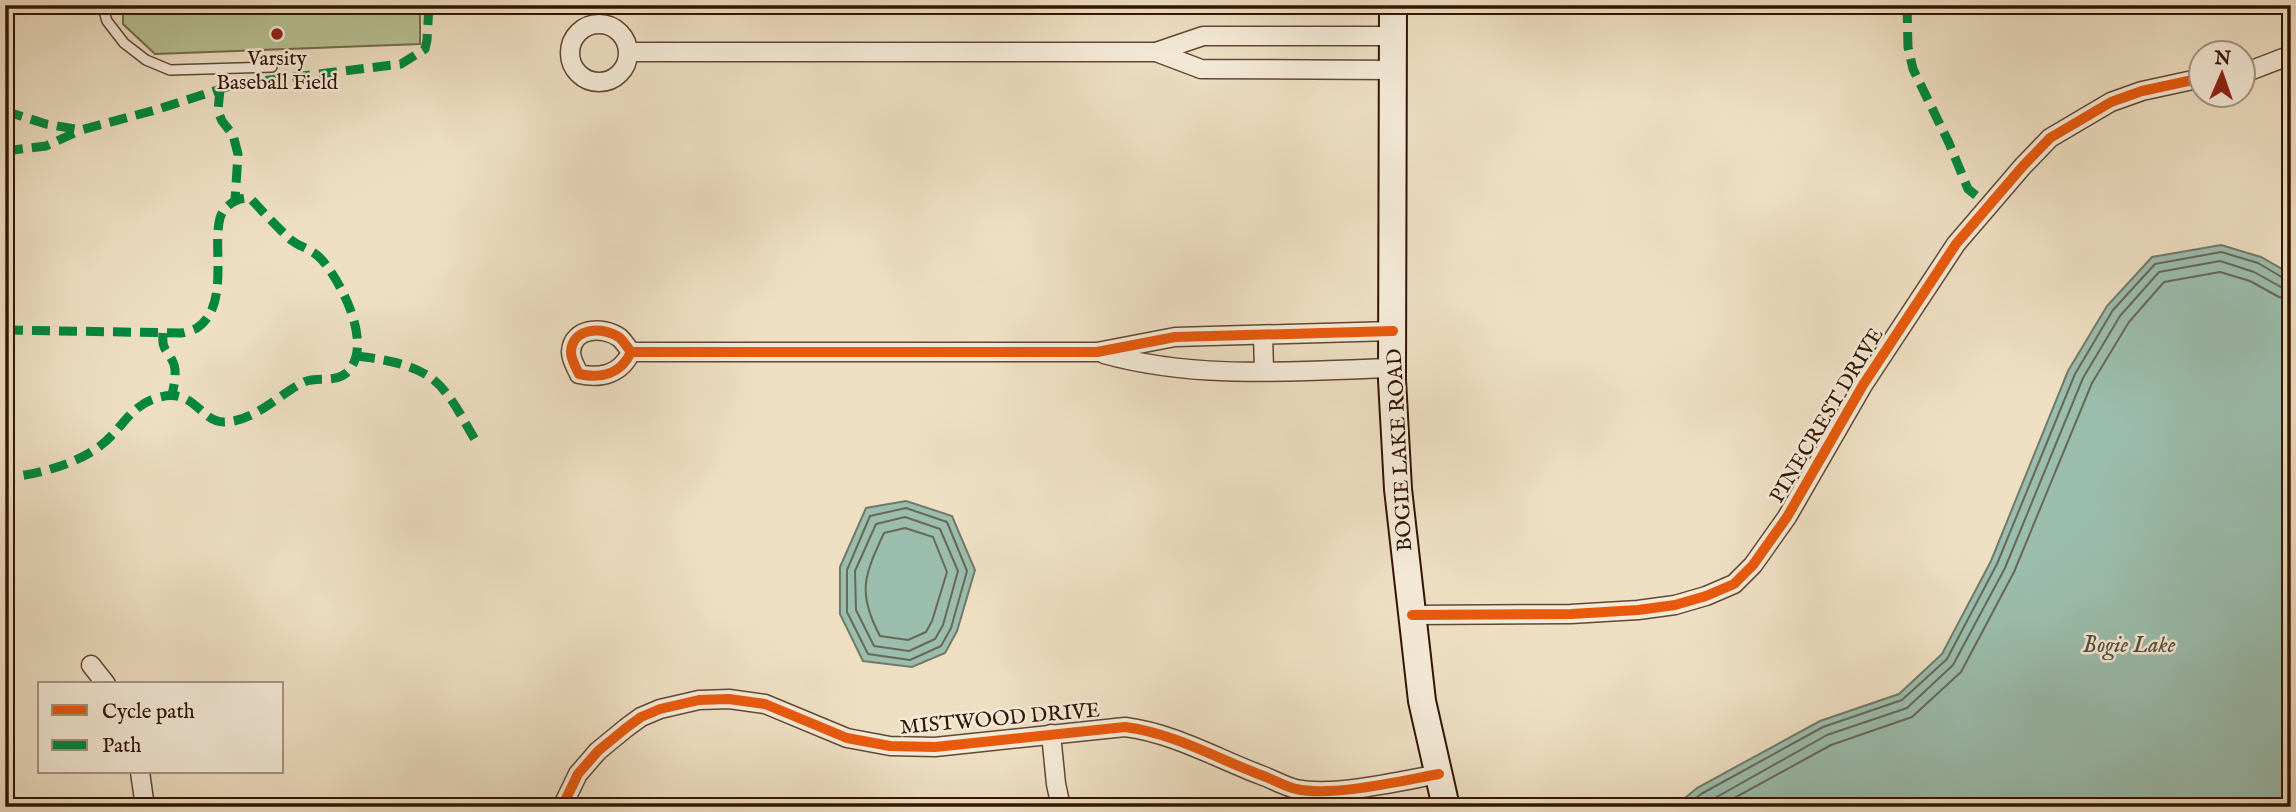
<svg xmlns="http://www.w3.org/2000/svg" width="2296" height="812" viewBox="0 0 2296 812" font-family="'IM FELL English',serif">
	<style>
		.green { fill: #b8c294; stroke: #766b4c; stroke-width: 2 }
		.water { fill: #9bbdad; stroke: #717969; stroke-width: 2 }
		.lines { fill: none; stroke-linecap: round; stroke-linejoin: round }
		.shore { stroke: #676858; stroke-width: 2 }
		.lane-casing { stroke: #624733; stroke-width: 12 }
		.street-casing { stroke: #624733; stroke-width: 21 }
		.secondary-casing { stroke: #331403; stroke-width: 30 }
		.lane { stroke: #f4ead8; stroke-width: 9 }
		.street { stroke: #f4ead8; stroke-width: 18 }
		.secondary { stroke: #f4ead8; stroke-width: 26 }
		.quiet { stroke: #00873e; stroke-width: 9; stroke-dasharray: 18 9; stroke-linecap: butt }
		.cycleway-casing { stroke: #f4ead8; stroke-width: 15 }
		.cycleway { stroke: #e8590c; stroke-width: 10 }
		.poi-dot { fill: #8f2418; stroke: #f4ead8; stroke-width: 2.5 }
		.labels { text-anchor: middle; stroke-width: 5; stroke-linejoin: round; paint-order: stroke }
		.poi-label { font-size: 21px; fill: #331403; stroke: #f4ead8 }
		.street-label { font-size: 21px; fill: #331403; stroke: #f4ead8 }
		.water-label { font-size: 23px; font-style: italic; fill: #574f3e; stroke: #f4ead8 }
	</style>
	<rect width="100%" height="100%" fill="#eedfc3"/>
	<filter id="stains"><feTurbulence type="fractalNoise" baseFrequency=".00286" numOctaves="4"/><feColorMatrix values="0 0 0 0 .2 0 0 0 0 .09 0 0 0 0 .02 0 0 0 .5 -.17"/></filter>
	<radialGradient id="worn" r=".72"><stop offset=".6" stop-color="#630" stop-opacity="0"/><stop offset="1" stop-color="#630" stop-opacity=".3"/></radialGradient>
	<polygon class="green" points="123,5 420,5 420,44 155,54 123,24"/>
	<g class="water">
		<polygon points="2221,245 2261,257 2291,274 2291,807 1674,807 1697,788 1820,721 1899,694 1942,654 1991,561 2068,371 2107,306 2152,257"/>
		<polygon points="906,501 952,516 975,570 957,631 945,653 912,667 863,661 840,614 840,567 866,508"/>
	</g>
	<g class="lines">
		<g class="shore">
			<polygon points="906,508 947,522 967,571 951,628 941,646 910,660 868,654 847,612 847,570 870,516"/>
			<polygon points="905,517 940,529 958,571 943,625 935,639 909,651 874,646 856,610 855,571 876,524"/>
			<path d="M905,528L933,537L947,572L932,621L926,632L908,640L880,636C857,593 864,576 884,533Z"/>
			<polyline points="1685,807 1701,794 1823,727 1902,700 1947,659 1997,564 2075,374 2113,310 2155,264 2221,252 2258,263 2285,279 2291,279"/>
			<polyline points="1699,807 1827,735 1907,708 1953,665 2005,568 2083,378 2120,316 2159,272 2220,261 2254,272 2281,287 2291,288"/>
			<polyline points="1718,807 1831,745 1912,717 1961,672 2014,572 2092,383 2129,322 2164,282 2220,272 2250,281 2279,297 2291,299"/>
		</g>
		<defs>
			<polyline id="lane" points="102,5 107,21 124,43 146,60 170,70 272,67"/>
			<g id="street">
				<circle cx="599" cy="53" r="29"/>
				<polyline points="629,52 1156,52 1203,36 1393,36"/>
				<polyline points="1156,52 1201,69 1394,70"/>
				<polyline points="2244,73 2291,55"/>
				<polyline points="1263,336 1264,370"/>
				<path d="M631,352C621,374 601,379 579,374C576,367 571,360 571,352C572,327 604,326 620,338C624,342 628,348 631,352H1097L1175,337L1393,331"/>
				<path d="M1104,354C1197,380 1297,371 1392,368"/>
				<polyline points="1412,615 1571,614 1638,610 1675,605 1706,596 1734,584 1753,565 1787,517 1863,385 1956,244 2023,166 2050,138 2111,102 2142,91 2202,78"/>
				<polyline points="91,665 106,684"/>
				<polyline points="1051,734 1056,784 1061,807"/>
				<polyline points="140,772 145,807"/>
				<path d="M562,807L578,774L598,751L626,728L641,717L660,709L699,700L729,699L765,704L847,738L890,746L935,747L1125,727C1173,733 1216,758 1261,775C1272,779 1284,786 1296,789C1334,797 1400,781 1439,774"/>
			</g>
			<polyline id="secondary" points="1393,5 1392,380 1398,489 1422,701 1446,807"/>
		</defs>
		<use href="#lane" class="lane-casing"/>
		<use href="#street" class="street-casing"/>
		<use href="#secondary" class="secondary-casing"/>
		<use href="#lane" class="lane"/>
		<use href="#street" class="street"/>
		<use href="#secondary" class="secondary"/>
		<g class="quiet">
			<polyline points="1907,5 1908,47 1913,69 1949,143 1968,189 1989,206"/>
			<polyline points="220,89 218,111 222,121 233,135 238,154 235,200"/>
			<polyline points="5,111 46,124 81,130 155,110 236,84 401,64 425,49 427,40 429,5"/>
			<polyline points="5,151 46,146 81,130"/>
			<path d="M5,330L182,333C186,332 193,330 197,328C230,306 212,248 220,218C224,205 238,197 250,198C263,212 277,227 291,240C300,247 314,250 322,260C342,283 376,349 345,374C332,383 317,376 304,382C278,395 255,421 225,422C200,423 196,388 160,397C130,404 123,429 100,446C73,466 37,474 5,478"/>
			<path d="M163,333C162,350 165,347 172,360C178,370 174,385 172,395"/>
			<path d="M357,356C381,359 409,363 430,377C451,392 464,422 477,443"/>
		</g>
		<defs>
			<g id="cycleway">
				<path d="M631,352C621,374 601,379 579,374C576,367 571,360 571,352C572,327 604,326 620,338C624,342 628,348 631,352H1097L1175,337L1393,331"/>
				<polyline points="1412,615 1571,614 1638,610 1675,605 1706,596 1734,584 1753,565 1787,517 1863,385 1956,244 2023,166 2050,138 2111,102 2142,91 2202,78"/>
				<path d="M562,807L578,774L598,751L626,728L641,717L660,709L699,700L729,699L765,704L847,738L890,746L935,747L1125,727C1173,733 1216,758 1261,775C1272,779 1284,786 1296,789C1334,797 1400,781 1439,774"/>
			</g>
		</defs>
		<use href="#cycleway" class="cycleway-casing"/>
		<use href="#cycleway" class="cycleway"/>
	</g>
	<circle class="poi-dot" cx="277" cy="34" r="7"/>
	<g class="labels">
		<g class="poi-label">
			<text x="277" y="65">Varsity<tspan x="277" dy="24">Baseball Field</tspan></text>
		</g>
		<g class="street-label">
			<text transform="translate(1826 415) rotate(-59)" y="7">PINECREST DRIVE</text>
			<text transform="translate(1399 450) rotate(-93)" y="7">BOGIE LAKE ROAD</text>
			<text transform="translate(1000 718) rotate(-5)" y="7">MISTWOOD DRIVE</text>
		</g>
		<g class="water-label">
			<text x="2129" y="652">Bogie Lake</text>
		</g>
	</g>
	<rect width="2296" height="812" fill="none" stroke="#eedfc3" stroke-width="28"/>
	<rect x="7" y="7" width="2282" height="798" fill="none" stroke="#331403" stroke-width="3.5"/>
	<rect x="14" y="14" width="2268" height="784" fill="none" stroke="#331403" stroke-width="2"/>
	<rect x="38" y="682" width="245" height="91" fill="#f4ead8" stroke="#a79483" stroke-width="2"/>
	<rect x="52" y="705" width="35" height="10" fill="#e8590c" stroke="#a79483" stroke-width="2"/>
	<text x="102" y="718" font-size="21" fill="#331403">Cycle path</text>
	<rect x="52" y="740" width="35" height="10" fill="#00873e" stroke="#a79483" stroke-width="2"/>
	<text x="102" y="752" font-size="21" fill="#331403">Path</text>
	<g transform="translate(2222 74) rotate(2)"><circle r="33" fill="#f4ead8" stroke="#a79483" stroke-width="2"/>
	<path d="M0-5L12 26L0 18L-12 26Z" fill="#8f2418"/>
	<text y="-10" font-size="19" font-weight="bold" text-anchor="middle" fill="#331403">N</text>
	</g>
	<rect width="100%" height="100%" filter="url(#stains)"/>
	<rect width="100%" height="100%" fill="url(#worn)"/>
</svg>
